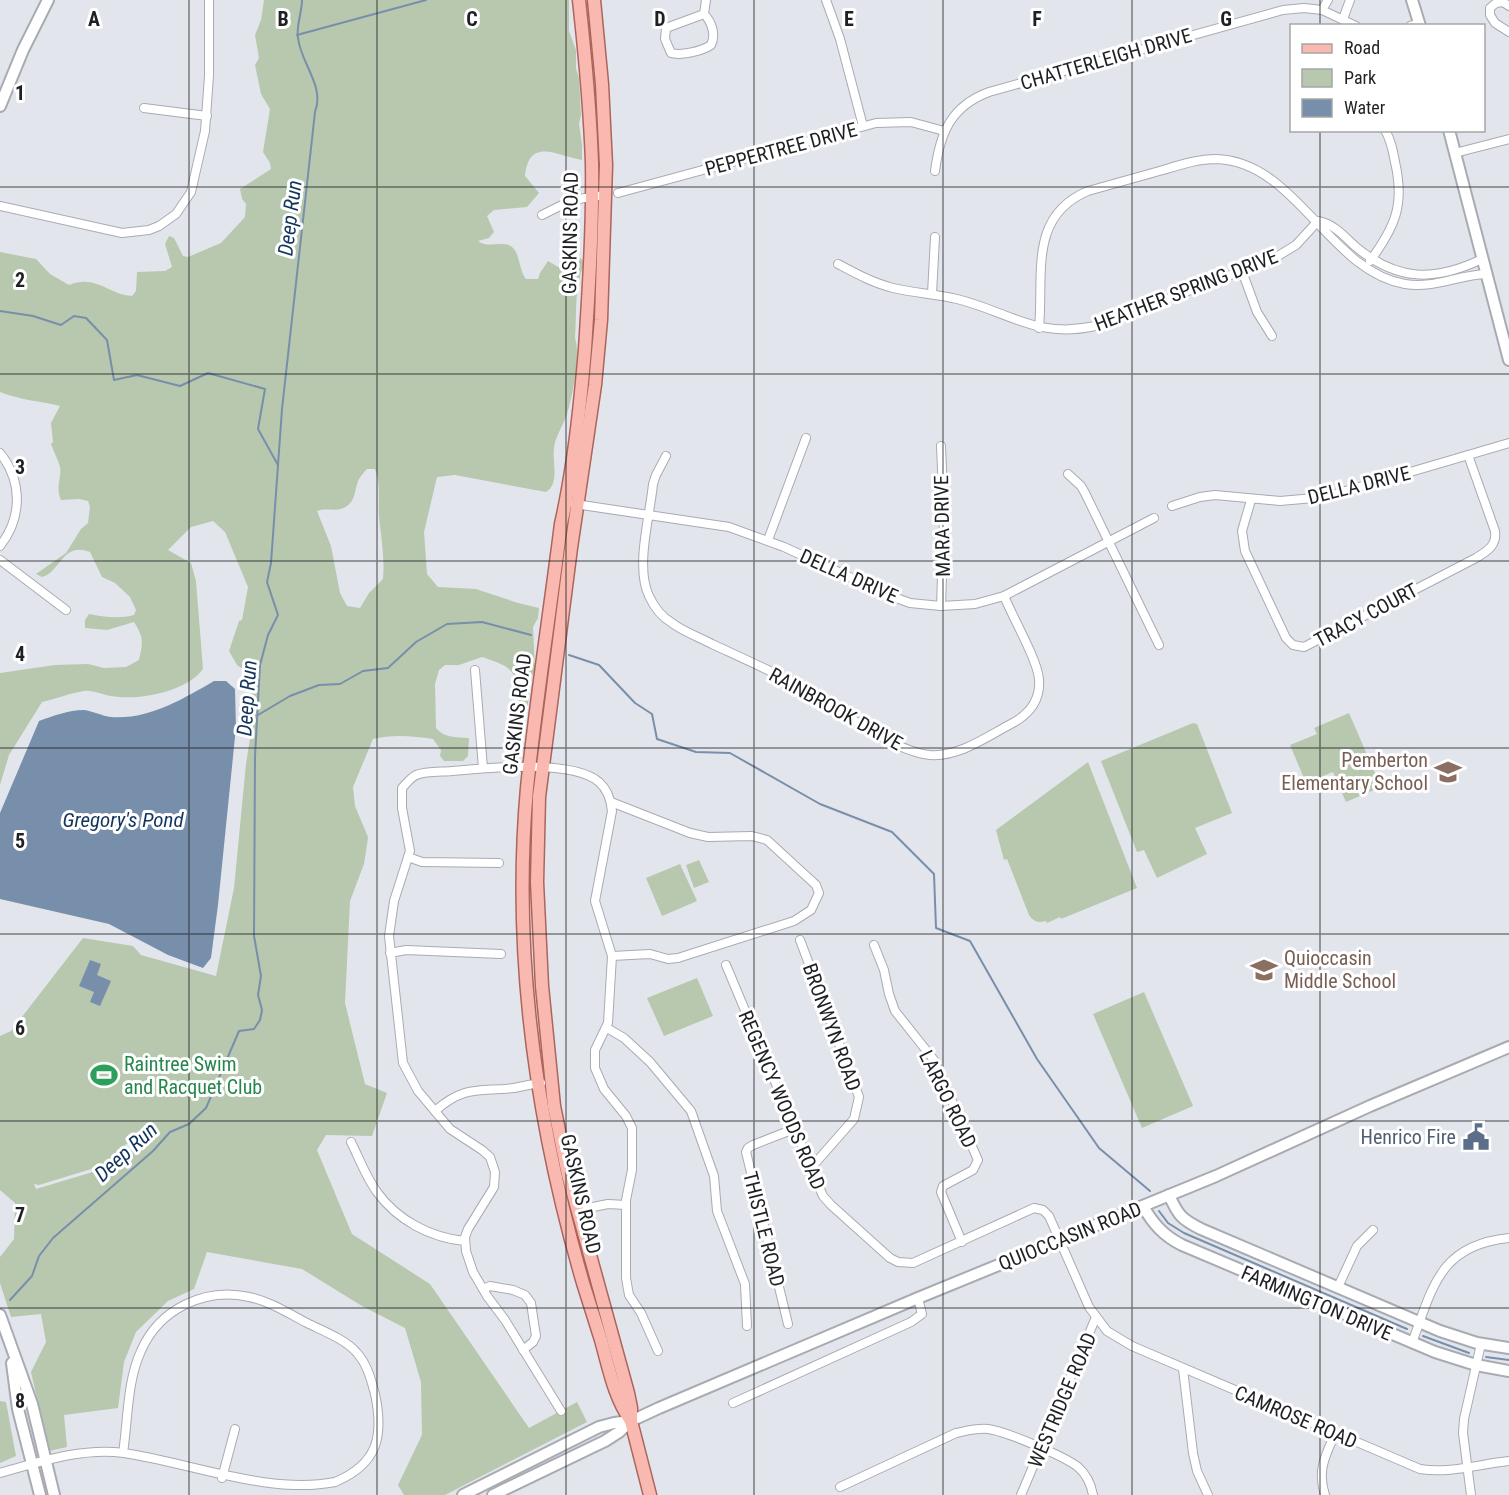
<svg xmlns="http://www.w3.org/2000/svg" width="1509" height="1495" viewBox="0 0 1509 1495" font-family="'Roboto Condensed',sans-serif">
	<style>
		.green { fill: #b7c8ae; fill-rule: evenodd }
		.water { fill: #788fab }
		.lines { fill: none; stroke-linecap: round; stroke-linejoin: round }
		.stream { stroke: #788fab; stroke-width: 2 }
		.street-casing { stroke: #a9abb2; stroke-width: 10 }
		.secondary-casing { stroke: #a9abb2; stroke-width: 14 }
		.primary-casing { stroke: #ab655d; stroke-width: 15 }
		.street { stroke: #fff; stroke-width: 8 }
		.secondary { stroke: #fff; stroke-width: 10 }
		.primary { stroke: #fab9b0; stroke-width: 12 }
		.grid { fill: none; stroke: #1f2023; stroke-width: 1.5; stroke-opacity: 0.55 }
		.labels { text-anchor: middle; stroke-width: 6; stroke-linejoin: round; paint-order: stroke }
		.street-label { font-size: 20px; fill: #1f2023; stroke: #fff }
		.education-label { font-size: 20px; fill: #785e54; stroke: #fff; text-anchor: end }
		.leisure-label { font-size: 20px; fill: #27864d; stroke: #fff; text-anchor: start }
		.service-label { font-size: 20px; fill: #4e5e75; stroke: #fff; text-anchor: end }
		.water-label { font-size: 21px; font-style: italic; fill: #13355d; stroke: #fff }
		.grid-label { font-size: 20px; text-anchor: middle; font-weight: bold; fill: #1f2023; stroke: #fff; stroke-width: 6; stroke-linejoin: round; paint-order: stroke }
	</style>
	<rect width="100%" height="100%" fill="#e3e5ed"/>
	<g class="green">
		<path d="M264,0H569V31L576,50V69L579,78L581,115L579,124L582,144V160C558,156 529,136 525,176L539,193L527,207L494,210L487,216L494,232L489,238L478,241C487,249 503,240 512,247C520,253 519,271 526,279H538L540,273L548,261L558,267L573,258L579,257L585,262C574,285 577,313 575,338C581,355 572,400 566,417C562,427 555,438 554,448C552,463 560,483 546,492L455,475L437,477L424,532L427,574L438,587L476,589L518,603L539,608L538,618L533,627L535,669L529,684L528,705L524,711C519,705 519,699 518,692C516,666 504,665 482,657L459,665H445L439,670L435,684L436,728C444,738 456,737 469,738L468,756L463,761H444L440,756L441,750L433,739C414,736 392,734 373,739L353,787L355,806L368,837L367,845L364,864L350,901L345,1003L365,1084L387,1093L372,1136L326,1135L317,1150L352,1234L430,1284L529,1428L577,1402L587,1422L445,1495H404L398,1485L422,1435L421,1382L405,1328L362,1306L302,1269L207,1252L194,1289L168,1301L136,1332L124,1362L118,1408L64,1415L67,1447L49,1451L31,1372L46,1342L41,1314L11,1317L0,1283V1257L14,1239L15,1203L0,1190V1036L11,1031L83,938L133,946L141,955L216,976L234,888L246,764L254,712L250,683L246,671L237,665L229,651L239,621L242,620L248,587L225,532L213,521L191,527L168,550L191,563L196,581L203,669C186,692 139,701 111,696C102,695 94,690 84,691C70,693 56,699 42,702L9,755L0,785V673L55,665L88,664L104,668L126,667L139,660C143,642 144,638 134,622L107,630L85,628V620L89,614C103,617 120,619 134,615L136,610L130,597L115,583L102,577L90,552C62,541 61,572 42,577L36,574L66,553L81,529L88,523L90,507L88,501L79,499L61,500C55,487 62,478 60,467C58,460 54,452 51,444L53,442L51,423L60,406C40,401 20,400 0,392V252L36,259L50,274L69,285C96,274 107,294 132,296L136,291L137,272L165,271L172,267L165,244L169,236L174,238L183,256L188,257L221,243L245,217L246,204L242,199L240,189L271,169L270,163L263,152L270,109L261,94L255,65L259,58L255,35L261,20ZM367,469H375C381,484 378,501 379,516C381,538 385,558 383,579L369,593L360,608L347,606L340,593L331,546L317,511C325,508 334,511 341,509C356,504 354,492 358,481C360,477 364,472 367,469ZM146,1138L113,1166L36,1189L34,1184L39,1185L114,1162L126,1144Z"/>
		<polygon points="1349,713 1381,787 1346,802 1333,772 1306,783 1290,745 1317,734 1314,728"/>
		<polygon points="1193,723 1197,724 1232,813 1195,828 1207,854 1157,878 1144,850 1137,852 1101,761"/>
		<path d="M1088,762L1137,888L1061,919L1060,917L1047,923L1046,921C1038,923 1034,922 1029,915L1007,859L1004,860L996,830Z"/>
		<polygon points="699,860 709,882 694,888 686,865"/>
		<polygon points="680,864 697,901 662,916 646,878"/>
		<polygon points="697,978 713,1016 664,1036 647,998"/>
		<polygon points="1144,992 1193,1106 1142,1128 1093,1014"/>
		<polygon points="0,1401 6,1402 16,1456 0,1463"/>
	</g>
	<g class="water">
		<path d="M214,681H226L235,689L236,727L218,905L211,958L203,968L168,955L109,924L0,899V813L39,721C53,716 68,710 84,710C93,711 102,716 111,717C148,720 183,699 214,681Z"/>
		<polygon points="90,960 101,964 97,975 111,981 100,1006 90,1002 94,992 79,986"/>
	</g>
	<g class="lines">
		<g class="stream">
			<polyline points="297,35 426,0"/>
			<polyline points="0,311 33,316 61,325 74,316 86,318 107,340 114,380 137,375 180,386 208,373 265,389 258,429 278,465"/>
			<polyline points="569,655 599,665 635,703 652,714 657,739 696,752 730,753 820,804 892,832 934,874 936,928 970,941 1037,1059 1099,1148 1150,1191"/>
			<polyline points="258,715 290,696 319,685 340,684 363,671 388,668 416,642 447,624 482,622 531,635"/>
			<polyline points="1159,1211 1168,1223 1184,1233 1407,1329"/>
			<path d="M10,1300L32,1276L39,1256L53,1238L153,1151L170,1132L189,1124L206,1108L239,1031L254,1029L260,1020L262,1010L258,995L261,976L254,936L255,756L260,665L268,635L278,615L267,582L271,563L282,409L315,112C325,86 301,64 298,38C296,26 302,12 302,0"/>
			<polyline points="1423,1336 1469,1353"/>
			<polyline points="1486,1357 1509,1360"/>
		</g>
		<defs>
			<g id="street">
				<polyline points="826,0 840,39 863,126"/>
				<polyline points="1509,6 1503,2 1496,3 1490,8 1490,15 1495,23 1509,32"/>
				<polyline points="1322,10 1328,0"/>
				<path d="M704,14C712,22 716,35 711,45C702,51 681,56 671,53L665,39L666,28L704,14L706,0"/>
				<polyline points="1343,19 1350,0"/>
				<polyline points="1410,26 1419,23"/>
				<polyline points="144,108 207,116"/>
				<polyline points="1455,153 1509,139"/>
				<path d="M935,171C940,133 951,106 989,92L1283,10L1304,8L1322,10L1356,26"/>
				<polyline points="618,193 876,123 911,122 944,131"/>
				<polyline points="0,206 122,233 149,230 159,226 176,214 191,192 205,131 209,76 209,0"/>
				<polyline points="542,215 572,200 605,195"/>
				<path d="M1318,221C1334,224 1344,236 1356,247C1397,281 1434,282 1482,259"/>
				<path d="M1370,261C1395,227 1405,205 1395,162C1393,151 1391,140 1385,130"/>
				<path d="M838,264C855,273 873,283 893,288C914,293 936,294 957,299C1009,312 1037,339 1095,326L1273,259L1296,245L1318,221"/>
				<polyline points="1242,271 1257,312 1272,336"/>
				<polyline points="932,294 935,237"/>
				<path d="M1039,328C1044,275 1028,216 1088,191C1113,184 1138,177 1163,170C1180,165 1198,159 1216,159C1296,161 1329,271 1405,284C1433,289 1458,275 1486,274"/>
				<polyline points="941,446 944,517 941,606"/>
				<path d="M0,453C23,482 22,518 0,546"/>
				<path d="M666,456L656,475L653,484C650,516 635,567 649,596C654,607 662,617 672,623C684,632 699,637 712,644C740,657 767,669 794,683C832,702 889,751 930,755C958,757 985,738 1009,725C1027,716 1041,702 1039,679C1037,659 1013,618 1004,596"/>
				<polyline points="1068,474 1081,486 1085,493 1159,645"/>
				<path d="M1251,500L1242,531L1245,551L1286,638L1293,645L1304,647L1476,558C1487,551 1497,546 1495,531L1468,455"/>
				<polyline points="575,504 729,527 784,547 891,596 910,603 941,606 975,604 1004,596 1154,518"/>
				<polyline points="1172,506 1200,497 1215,495 1280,501 1325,497 1509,443"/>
				<polyline points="768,540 806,438"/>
				<polyline points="0,560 66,610"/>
				<polyline points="475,670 483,768"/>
				<polyline points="611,802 690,833 708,837 752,836 767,840 816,885 819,893 811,910 794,921 678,958 668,959 650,954 612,956"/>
				<polyline points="408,857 422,862 499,863"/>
				<polyline points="800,940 859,1097 854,1119 810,1169"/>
				<polyline points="874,945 884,970 889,994 895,1011 934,1060 978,1160 973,1170 943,1186 941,1192 962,1242"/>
				<polyline points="390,953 406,950 501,954"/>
				<path d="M726,965L823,1196L831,1205L890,1258L898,1262L913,1263L1034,1208L1043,1210L1049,1216L1089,1307L1107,1331L1132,1346L1420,1469C1450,1474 1479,1464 1509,1461"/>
				<polyline points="607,1028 624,1038 650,1062 691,1111 714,1176 717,1211 745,1284 747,1326"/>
				<path d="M435,1111C464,1085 479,1092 514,1088C523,1086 532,1084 541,1083"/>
				<path d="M351,1142C359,1158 366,1177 377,1192C397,1220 431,1238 465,1241"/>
				<polyline points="578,1210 608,1204 626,1205"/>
				<polyline points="1338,1287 1357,1246 1373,1230"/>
				<polyline points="483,1289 490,1286 513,1290 525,1295 531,1303 536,1336 533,1342 523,1350"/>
				<polyline points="788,1324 746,1152 748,1148 753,1145 794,1129"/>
				<path d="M1412,1343C1433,1286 1440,1245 1509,1238"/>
				<polyline points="1183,1369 1193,1453 1197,1471 1208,1495"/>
				<polyline points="733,1403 911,1322 922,1314 918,1298"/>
				<path d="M561,1411L505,1320L487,1296L473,1272L466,1251L465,1237L468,1229L494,1187L495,1172L490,1157L482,1150L450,1129L418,1091L403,1063L389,936L394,901L410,851L402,808V788C406,784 410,778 416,775C426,771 441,772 452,771C487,768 572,759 599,782C607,789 611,801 612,811L595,901L612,956L608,1023L595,1050V1068L604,1089L626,1116L632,1128V1170L626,1200V1278L629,1295L641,1313L658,1351"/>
				<path d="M0,1473C39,1462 83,1447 124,1453C191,1463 269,1495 335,1482C378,1464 384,1436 375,1394C371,1379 367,1364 357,1353C345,1339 323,1331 307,1323C288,1313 269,1301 249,1297C205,1287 159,1309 141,1351C127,1381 128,1420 123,1453"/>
				<polyline points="222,1478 235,1429"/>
				<path d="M840,1487L956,1433C966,1431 976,1428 988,1429C1005,1431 1064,1456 1078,1467C1086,1474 1091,1484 1093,1495"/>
				<polyline points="1021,1495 1096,1317"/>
				<path d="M1325,1495C1317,1471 1325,1456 1335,1434"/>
				<polyline points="1471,1495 1463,1433 1464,1419 1481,1344"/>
			</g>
			<g id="secondary">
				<polyline points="1412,0 1420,26"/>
				<polyline points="0,106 23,50 48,0"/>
				<polyline points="1449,130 1509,360"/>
				<path d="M1169,1195C1178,1215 1181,1219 1201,1229L1440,1331L1477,1343L1509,1348"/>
				<path d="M1143,1206C1153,1224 1164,1236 1182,1245L1435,1352L1476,1365L1509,1371"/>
				<polyline points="0,1315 32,1404 54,1495"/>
				<polyline points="12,1363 18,1409 40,1495"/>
				<polyline points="463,1495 599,1427 614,1423 631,1421"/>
				<polyline points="493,1495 605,1441 619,1432 631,1421 659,1408 918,1298 1216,1176 1370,1106 1509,1047"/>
			</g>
			<g id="primary">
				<path d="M579,0C585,54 590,108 592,163C593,225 589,287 585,349C580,408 574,466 561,524C550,612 536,700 527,788C512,954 537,1125 583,1283C589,1302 595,1321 601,1340C609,1368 614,1397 631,1421"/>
				<polyline points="594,0 602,84 606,165 601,320 595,385 571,548 539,797 537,882 542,986 554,1106 568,1175 628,1393 631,1408 631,1421 650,1495"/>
			</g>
		</defs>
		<use href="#street" class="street-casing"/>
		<use href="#secondary" class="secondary-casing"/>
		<use href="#primary" class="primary-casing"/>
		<use href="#street" class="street"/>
		<use href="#secondary" class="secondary"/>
		<use href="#primary" class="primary"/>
	</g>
	<path class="grid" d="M189,0V1495M377,0V1495M566,0V1495M754,0V1495M943,0V1495M1132,0V1495M1320,0V26M1320,130V1495M0,187H1509M0,374H1509M0,561H1509M0,748H1509M0,934H1509M0,1121H1509M0,1308H1509"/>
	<defs>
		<symbol id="school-bare" viewBox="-9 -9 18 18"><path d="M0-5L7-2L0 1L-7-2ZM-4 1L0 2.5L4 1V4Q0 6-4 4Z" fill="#8d6e63" stroke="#fff" stroke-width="2.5" paint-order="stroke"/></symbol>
		<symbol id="stadium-bare" viewBox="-9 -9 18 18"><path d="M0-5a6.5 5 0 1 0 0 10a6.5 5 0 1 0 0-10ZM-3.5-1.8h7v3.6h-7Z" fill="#2e9e5b" stroke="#fff" stroke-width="2.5" paint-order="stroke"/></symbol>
		<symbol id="civic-bare" viewBox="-9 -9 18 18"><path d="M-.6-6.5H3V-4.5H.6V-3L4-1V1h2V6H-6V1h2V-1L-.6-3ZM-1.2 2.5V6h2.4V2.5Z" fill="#5c6f8a" stroke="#fff" stroke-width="2.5" paint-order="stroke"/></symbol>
	</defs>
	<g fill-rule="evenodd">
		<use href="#school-bare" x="1429" y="753" width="38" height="38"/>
		<use href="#school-bare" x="1245" y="951" width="38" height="38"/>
		<use href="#stadium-bare" x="85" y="1056" width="38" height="38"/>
		<use href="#civic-bare" x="1457" y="1118" width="38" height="38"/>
	</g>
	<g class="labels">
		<g class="street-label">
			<text transform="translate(1106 59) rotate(-16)" y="7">CHATTERLEIGH DRIVE</text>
			<text transform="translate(781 149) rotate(-15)" y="7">PEPPERTREE DRIVE</text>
			<text transform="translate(570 233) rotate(-89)" y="7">GASKINS ROAD</text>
			<text transform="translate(1186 290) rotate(-21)" y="7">HEATHER SPRING DRIVE</text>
			<text transform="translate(1359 485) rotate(-14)" y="7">DELLA DRIVE</text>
			<text transform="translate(942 526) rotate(-91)" y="7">MARA DRIVE</text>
			<text transform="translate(849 576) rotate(24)" y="7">DELLA DRIVE</text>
			<text transform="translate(1366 615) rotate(-28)" y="7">TRACY COURT</text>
			<text transform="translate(836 709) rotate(29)" y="7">RAINBROOK DRIVE</text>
			<text transform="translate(517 714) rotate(-83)" y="7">GASKINS ROAD</text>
			<text transform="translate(832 1027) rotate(70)" y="7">BRONWYN ROAD</text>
			<text transform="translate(948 1099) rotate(64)" y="7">LARGO ROAD</text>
			<text transform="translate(782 1100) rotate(67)" y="7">REGENCY WOODS ROAD</text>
			<text transform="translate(581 1194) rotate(77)" y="7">GASKINS ROAD</text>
			<text transform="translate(764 1229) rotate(76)" y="7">THISTLE ROAD</text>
			<text transform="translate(1070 1236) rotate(-22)" y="7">QUIOCCASIN ROAD</text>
			<text transform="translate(1317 1303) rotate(23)" y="7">FARMINGTON DRIVE</text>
			<text transform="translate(1062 1400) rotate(-67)" y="7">WESTRIDGE ROAD</text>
			<text transform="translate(1296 1417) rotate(23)" y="7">CAMROSE ROAD</text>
		</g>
		<g class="education-label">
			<text x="1428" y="767">Pemberton<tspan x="1428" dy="23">Elementary School</tspan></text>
			<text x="1284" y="965" text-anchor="start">Quioccasin<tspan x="1284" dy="23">Middle School</tspan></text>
		</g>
		<g class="leisure-label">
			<text x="124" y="1071">Raintree Swim<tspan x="124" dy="23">and Racquet Club</tspan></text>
		</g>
		<g class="service-label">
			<text x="1456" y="1144">Henrico Fire</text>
		</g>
		<g class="water-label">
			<text transform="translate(290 218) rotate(-83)" y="7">Deep Run</text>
			<text transform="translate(247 698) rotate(-86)" y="7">Deep Run</text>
			<text x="123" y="827">Gregory's Pond</text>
			<text transform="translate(126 1152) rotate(-42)" y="7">Deep Run</text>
		</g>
	</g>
	<g class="grid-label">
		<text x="94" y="26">A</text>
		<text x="283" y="26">B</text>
		<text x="472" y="26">C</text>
		<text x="660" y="26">D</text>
		<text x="849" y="26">E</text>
		<text x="1037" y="26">F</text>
		<text x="1226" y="26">G</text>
		<text x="20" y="100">1</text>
		<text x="20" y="287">2</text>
		<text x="20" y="474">3</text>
		<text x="20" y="661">4</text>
		<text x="20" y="848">5</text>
		<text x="20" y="1035">6</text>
		<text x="20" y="1222">7</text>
		<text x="20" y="1408">8</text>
	</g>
	<rect x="1290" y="24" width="195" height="108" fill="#ffffff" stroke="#a5a6a7" stroke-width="1.5"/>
	<rect x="1302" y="44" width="30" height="9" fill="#fab9b0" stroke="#a5a6a7" stroke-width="1.5"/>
	<text x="1344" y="54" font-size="18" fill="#1f2023">Road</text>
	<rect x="1302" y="69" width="30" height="18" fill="#b7c8ae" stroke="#a5a6a7" stroke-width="1.5"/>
	<text x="1344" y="84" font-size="18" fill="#1f2023">Park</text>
	<rect x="1302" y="99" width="30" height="18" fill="#788fab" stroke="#a5a6a7" stroke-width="1.5"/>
	<text x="1344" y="114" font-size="18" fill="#1f2023">Water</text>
</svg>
